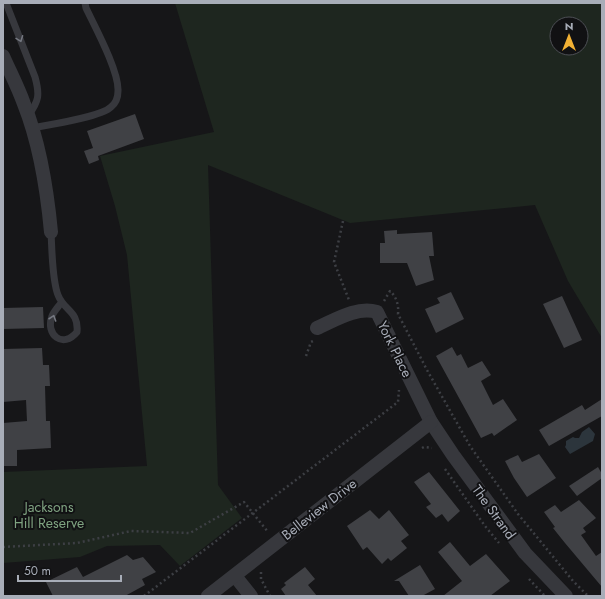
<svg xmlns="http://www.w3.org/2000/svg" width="605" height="599" viewBox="0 0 605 599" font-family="Jost,sans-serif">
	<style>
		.green { fill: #1e261f; fill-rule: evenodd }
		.water { fill: #2c353c }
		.building { fill: #404145 }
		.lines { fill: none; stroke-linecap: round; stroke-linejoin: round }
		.path { stroke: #3d3f44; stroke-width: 2.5; stroke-dasharray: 2 3; stroke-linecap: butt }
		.service { stroke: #37383d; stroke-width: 7 }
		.minor { stroke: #37383d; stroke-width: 14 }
		.oneway { stroke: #757881 }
		.labels { text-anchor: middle; stroke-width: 4; stroke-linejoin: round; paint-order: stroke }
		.street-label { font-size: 14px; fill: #a8adb8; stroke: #111113 }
		.park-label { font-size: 14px; fill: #7fa381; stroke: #111113 }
	</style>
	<rect width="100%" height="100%" fill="#161618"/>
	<path class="green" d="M175,3H602V338L568,281L535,205L350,223L208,165L218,485L242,518L180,566L160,545L107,546L80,557L3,563V472L147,466L127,255L115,206L100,156L214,132ZM557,24H581V48H557Z"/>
	<polygon class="water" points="589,427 595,434 593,441 570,454 565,447 566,445 566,441 573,437 575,438 579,438 582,432"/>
	<g class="building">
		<polygon points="135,114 144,139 98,156 99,160 89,164 84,151 93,148 87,131"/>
		<polygon points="397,230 397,234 432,232 434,256 429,256 434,280 416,286 407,263 380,263 380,243 385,243 384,231"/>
		<polygon points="451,292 464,319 436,333 425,309 440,303 437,298"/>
		<polygon points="562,296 582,340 564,348 543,304"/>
		<polygon points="43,307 44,328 3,329 3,308"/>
		<polygon points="452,347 457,356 461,354 468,368 482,361 491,375 481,381 493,405 503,399 517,420 494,436 492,433 481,438 436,356"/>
		<polygon points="42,348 43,365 49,365 50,386 45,386 46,421 50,421 51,448 17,450 17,466 3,466 3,423 27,421 26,400 3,402 3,349"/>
		<polygon points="602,399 602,416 549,446 539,430 582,405 585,410"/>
		<polygon points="539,454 556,478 527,497 514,478 505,461 518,455 522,462"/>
		<polygon points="598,467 602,474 602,478 577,496 569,486"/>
		<polygon points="429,472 460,511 448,522 442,514 436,518 426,507 431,504 414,482"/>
		<polygon points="579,500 596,518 583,528 586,532 581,535 596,556 602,552 602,587 565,543 553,528 555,527 544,512 555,505 561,512"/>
		<polygon points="370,510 379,519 389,510 409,535 401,541 407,548 391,561 388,558 382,564 367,547 363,550 347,526"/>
		<polygon points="450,542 470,566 486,554 510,581 490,596 443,596 462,581 438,552"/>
		<polygon points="127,555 133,560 143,557 156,572 142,579 145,585 125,596 53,596 46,582 77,567 83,577"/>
		<polygon points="420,565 435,589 422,596 409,596 399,581 394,581"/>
		<polygon points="305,567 315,579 308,585 317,596 286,596 281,589 286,585 284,583"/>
	</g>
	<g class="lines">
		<g class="path">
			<polyline points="343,221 334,262 349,300"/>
			<path d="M384,301L390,291C396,296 399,305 398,314L427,370L470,446L518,514L573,581L588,596"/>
			<polyline points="306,356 311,342 313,341"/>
			<polyline points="422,448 424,447 432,448"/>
			<polyline points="445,469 485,526 499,543"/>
			<polyline points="3,547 77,543 131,531 190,533 244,502 268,532"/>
			<polyline points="261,572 261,579 270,596"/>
			<polyline points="529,579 545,596"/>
			<polyline points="144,596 398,402 399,390"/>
		</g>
		<g class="service">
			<path d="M6,3L35,77C40,95 39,101 28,116"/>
			<path d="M32,128C48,125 101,117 111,107C116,103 118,97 118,91C119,71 95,27 86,8L85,3"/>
			<path d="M51,232C52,249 52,280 58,295C64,311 79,311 77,332C63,349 45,335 52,316C54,311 58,307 61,303"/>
		</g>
		<g class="minor">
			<path d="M3,56C10,72 18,87 24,104C40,144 47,189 51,232"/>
			<path d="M317,328C335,320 357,306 377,312L431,422L453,455L525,553L566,596"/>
			<polyline points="235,576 251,596"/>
			<polyline points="208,596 431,422"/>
		</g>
	</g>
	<defs><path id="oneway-chevron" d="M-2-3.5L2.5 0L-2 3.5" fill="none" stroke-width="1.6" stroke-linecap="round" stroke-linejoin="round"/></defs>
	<g class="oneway">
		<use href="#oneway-chevron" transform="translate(20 39) rotate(69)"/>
		<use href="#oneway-chevron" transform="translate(53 318) rotate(-71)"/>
	</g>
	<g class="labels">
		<g class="street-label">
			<text transform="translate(395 349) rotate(64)" y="5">York Place</text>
			<text transform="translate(319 509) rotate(-38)" y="5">Belleview Drive</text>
			<text transform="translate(494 512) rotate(54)" y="5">The Strand</text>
		</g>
		<g class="park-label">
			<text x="49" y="512">Jacksons<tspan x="49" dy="16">Hill Reserve</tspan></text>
		</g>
	</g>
	<rect width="605" height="599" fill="none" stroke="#a8adb8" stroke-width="8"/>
	<g transform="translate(569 36)"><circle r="19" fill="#111113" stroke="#4d4f55"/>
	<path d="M0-3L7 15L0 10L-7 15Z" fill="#f2b134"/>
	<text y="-6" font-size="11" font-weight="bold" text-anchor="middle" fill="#a8adb8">N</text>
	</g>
	<path d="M18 575v6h103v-6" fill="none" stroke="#a8adb8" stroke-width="2"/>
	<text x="24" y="575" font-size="12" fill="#a8adb8" stroke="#111113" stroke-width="3" paint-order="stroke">50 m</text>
</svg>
